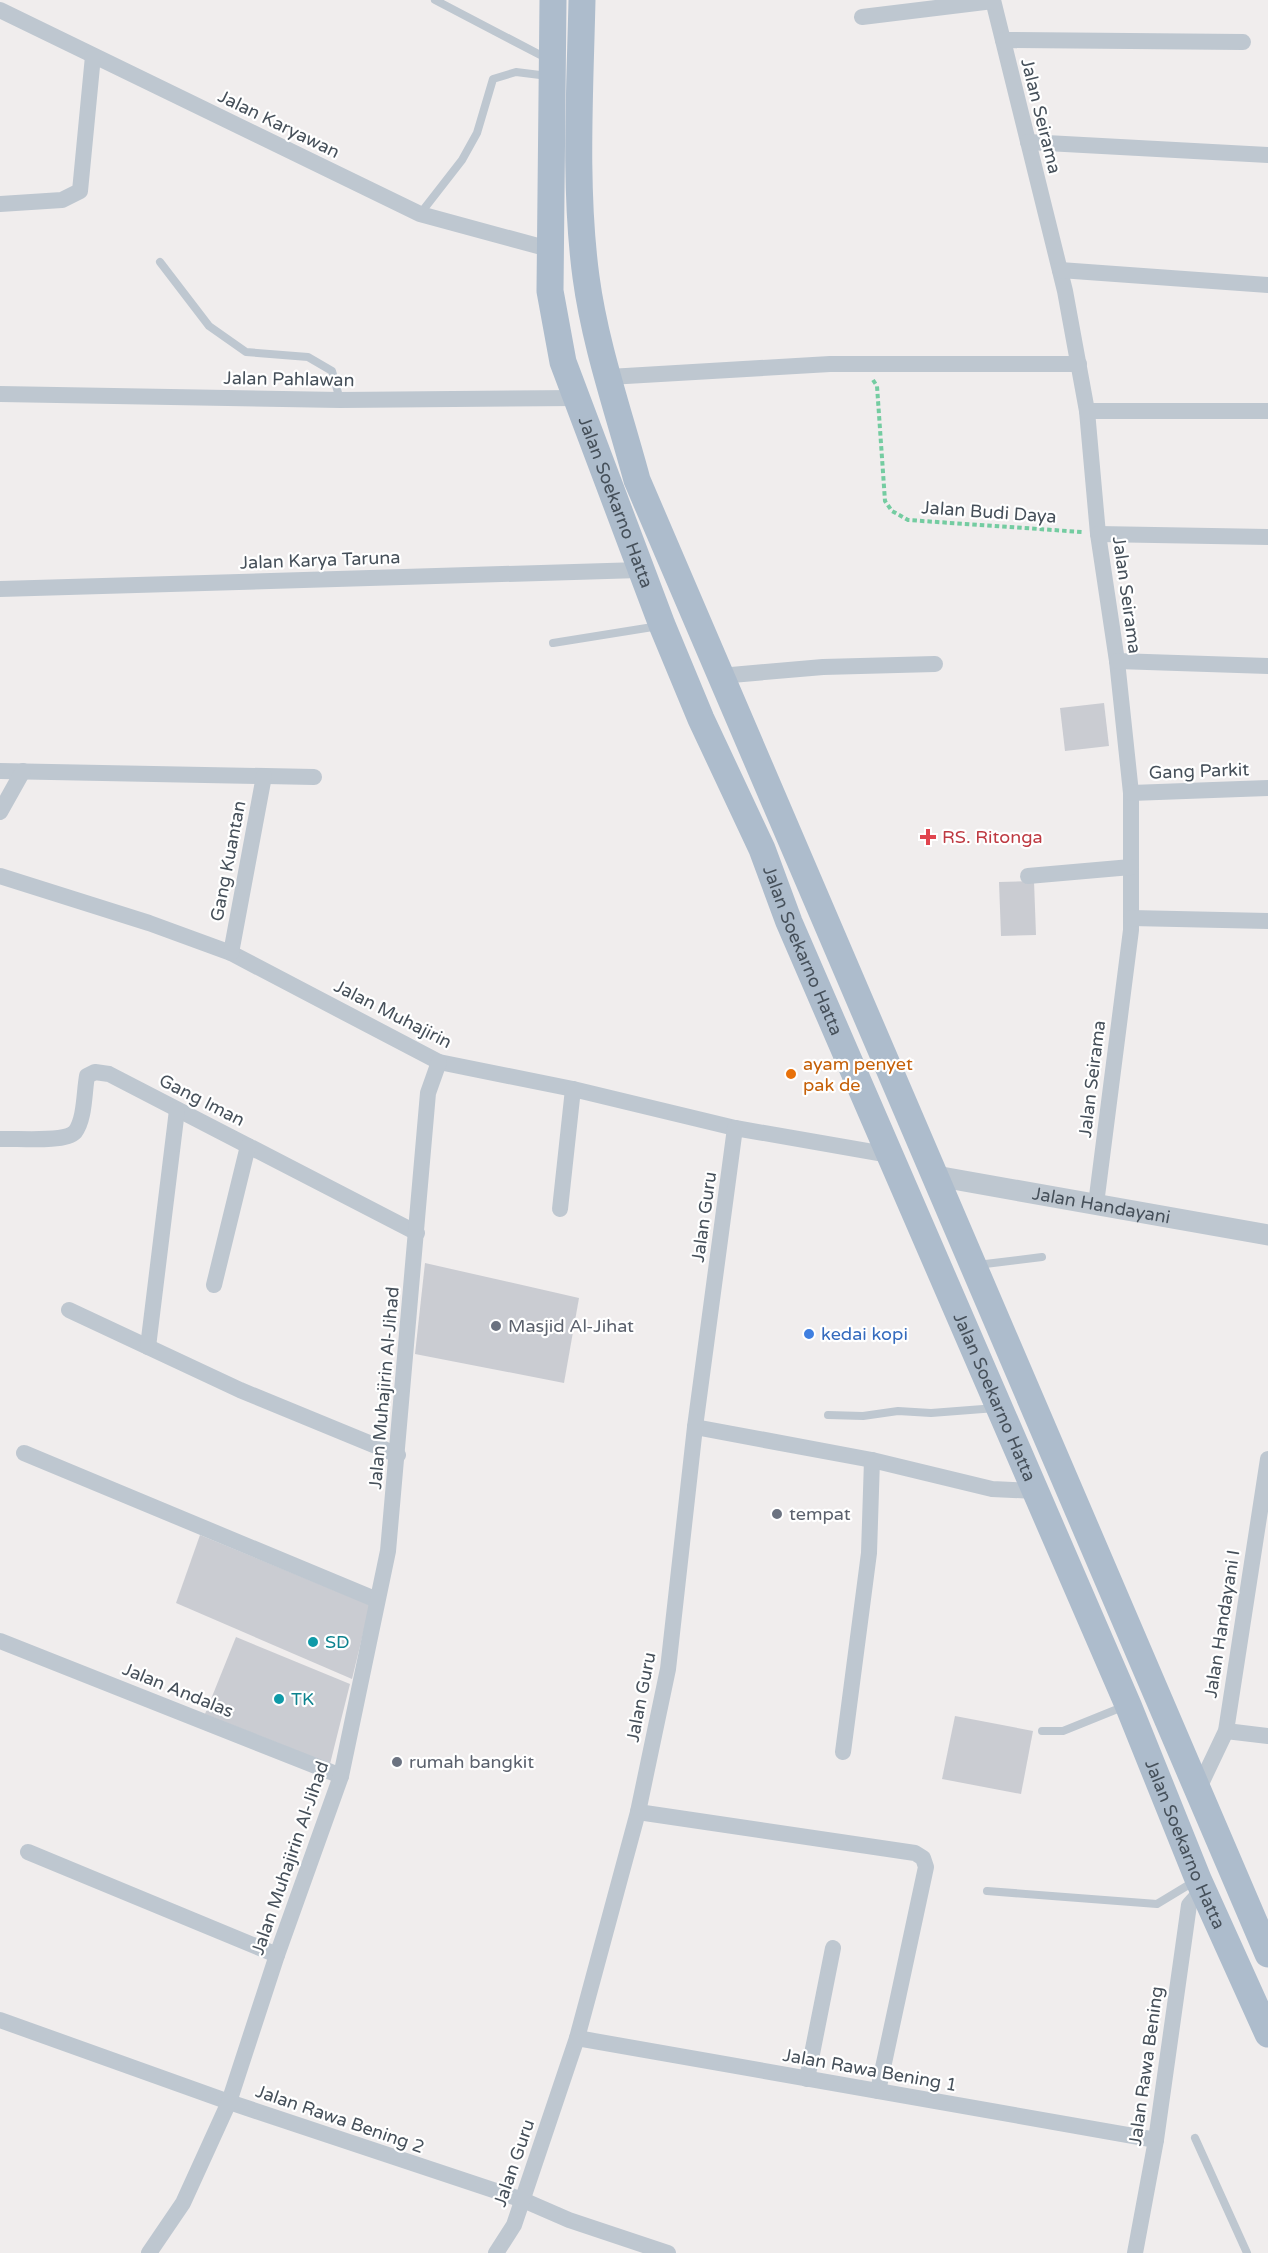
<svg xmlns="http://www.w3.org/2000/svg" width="1268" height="2253" viewBox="0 0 1268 2253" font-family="'Varela Round',sans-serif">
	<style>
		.building { fill: #caccd2 }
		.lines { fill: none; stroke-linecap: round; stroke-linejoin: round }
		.path { stroke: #74cca1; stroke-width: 4; stroke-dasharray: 4.5 3; stroke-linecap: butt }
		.service { stroke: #bec7d0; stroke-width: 8 }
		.minor { stroke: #bec7d0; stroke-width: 16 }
		.tertiary { stroke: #bec7d0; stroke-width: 21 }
		.primary { stroke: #adbccc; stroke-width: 27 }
		.health-dot { fill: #e0444e; stroke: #fff; stroke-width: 2 }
		.food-dot { fill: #e8710a; stroke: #fff; stroke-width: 2 }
		.worship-dot { fill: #6b7280; stroke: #fff; stroke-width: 2 }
		.shop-dot { fill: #3f7fe0; stroke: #fff; stroke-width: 2 }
		.culture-dot { fill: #0f9aa8; stroke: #fff; stroke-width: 2 }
		.labels { text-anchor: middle; stroke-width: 4.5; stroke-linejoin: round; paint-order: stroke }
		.street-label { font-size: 18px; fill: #46505a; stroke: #fff }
		.health-label { font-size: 18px; fill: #be3a42; stroke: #fff; text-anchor: start }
		.food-label { font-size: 18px; fill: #c56008; stroke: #fff; text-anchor: start }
		.worship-label { font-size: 18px; fill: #5b616d; stroke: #fff; text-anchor: start }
		.shop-label { font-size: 18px; fill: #366cbe; stroke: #fff; text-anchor: start }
		.culture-label { font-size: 18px; fill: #0d838f; stroke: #fff; text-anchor: start }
	</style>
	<rect width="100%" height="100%" fill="#f0eded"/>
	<g class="building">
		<polygon points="1104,703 1109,746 1065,751 1060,708"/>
		<polygon points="1034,881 1036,935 1001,936 999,882"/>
		<polygon points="425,1263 579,1298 564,1383 415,1354"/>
		<polygon points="200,1535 370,1605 352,1679 176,1603"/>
		<polygon points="236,1637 350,1684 330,1764 205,1714"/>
		<polygon points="955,1716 1033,1731 1021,1794 942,1779"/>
	</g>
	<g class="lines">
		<polyline class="path" points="873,380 877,386 885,501 892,511 908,520 1082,532"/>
		<g class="service">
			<polyline points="435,0 548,59"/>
			<polyline points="420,214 462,160 477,133 493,79 516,72 548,76"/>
			<polyline points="160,262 209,326 246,352 308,357 332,371 340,400"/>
			<polyline points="553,643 659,626"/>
			<polyline points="977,1265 1042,1257"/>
			<polyline points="828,1415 863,1416 898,1411 931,1413 996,1408"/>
			<polyline points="1042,1731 1063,1731 1125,1706"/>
			<polyline points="987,1891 1157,1904 1195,1881"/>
			<polyline points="1195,2138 1247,2253"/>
		</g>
		<g class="minor">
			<polyline points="993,0 1065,291 1087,411 1098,534 1117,661 1131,793 1131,930 1096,1204"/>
			<polyline points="0,10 420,214 549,249"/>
			<polyline points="862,17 993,1"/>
			<polyline points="1003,40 1243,42"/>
			<polyline points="1028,142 1268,155"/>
			<polyline points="0,204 62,200 80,191 93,56"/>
			<polyline points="1060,270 1268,285"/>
			<polyline points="609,377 830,364 1079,364"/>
			<polyline points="0,394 340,400 578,398"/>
			<polyline points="1087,411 1268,411"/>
			<polyline points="1098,534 1268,537"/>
			<polyline points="0,589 640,570"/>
			<polyline points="1117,661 1268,666"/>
			<polyline points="720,676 823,667 935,664"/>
			<polyline points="0,771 314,777"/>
			<polyline points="1131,793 1268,788"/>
			<polyline points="0,812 23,771"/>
			<polyline points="0,876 149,923 231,953 439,1062 573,1089 735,1128 890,1155"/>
			<polyline points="1028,876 1131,867"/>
			<polyline points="1131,918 1268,921"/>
			<polyline points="231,953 264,776"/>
			<path d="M0,1139C16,1138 65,1143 75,1132C85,1119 84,1092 87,1076L95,1072L109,1074L417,1233"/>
			<polyline points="560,1209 573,1089"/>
			<polyline points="214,1285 248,1146"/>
			<polyline points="69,1310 240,1390 398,1455"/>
			<polyline points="148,1347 177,1110"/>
			<polyline points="695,1427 872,1460 992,1489 1035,1491"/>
			<polyline points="24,1453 377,1600"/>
			<polyline points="0,1641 341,1776"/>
			<polyline points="1226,1731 1268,1736"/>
			<polyline points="843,1752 869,1553 872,1460"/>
			<polyline points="1198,1790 1226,1731 1268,1459"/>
			<polyline points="638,1812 915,1853 923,1858 926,1867 878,2091"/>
			<polyline points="28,1852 277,1955"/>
			<polyline points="0,2020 229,2102 523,2200 569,2220 668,2253"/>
			<polyline points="577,2038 1156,2140"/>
			<polyline points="807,2079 833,1948"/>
			<polyline points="149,2253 183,2203 229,2102 277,1955 341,1776 388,1551 428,1093 439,1062"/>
			<polyline points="496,2253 514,2225 577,2038 638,1812 668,1669 695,1427 735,1128"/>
			<polyline points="1135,2253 1156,2140 1189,1905 1204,1888"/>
		</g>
		<path class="tertiary" id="s1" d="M936,1176L1268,1235"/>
		<g class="primary">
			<path id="s2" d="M553,0L550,291L563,362L662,625L701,719L762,849L789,922L1128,1705L1198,1879L1268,2034"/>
			<path d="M582,0C580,90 574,188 586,277C595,345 619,413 637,480L1268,1954"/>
		</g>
	</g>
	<path class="health-dot" d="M925 828h6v6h6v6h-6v6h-6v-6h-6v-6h6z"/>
	<circle class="food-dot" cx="791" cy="1074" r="6"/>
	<g class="worship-dot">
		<circle cx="496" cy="1326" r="6"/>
		<circle cx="777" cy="1514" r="6"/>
		<circle cx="397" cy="1762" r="6"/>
	</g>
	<circle class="shop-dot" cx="809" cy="1334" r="6"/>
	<g class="culture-dot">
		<circle cx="313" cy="1642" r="6"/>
		<circle cx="279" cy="1699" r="6"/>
	</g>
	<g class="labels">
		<g class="street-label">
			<text transform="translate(1041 116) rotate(76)" y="6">Jalan Seirama</text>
			<text transform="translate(279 124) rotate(26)" y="6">Jalan Karyawan</text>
			<text transform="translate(289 379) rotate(1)" y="6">Jalan Pahlawan</text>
			<text dy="6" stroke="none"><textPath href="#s2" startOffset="513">Jalan Soekarno Hatta</textPath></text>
			<text transform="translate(989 512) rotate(4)" y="6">Jalan Budi Daya</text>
			<text transform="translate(320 560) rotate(-2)" y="6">Jalan Karya Taruna</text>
			<text transform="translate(1127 595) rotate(82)" y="6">Jalan Seirama</text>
			<text transform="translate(1199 771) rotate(-2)" y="6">Gang Parkit</text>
			<text transform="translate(228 861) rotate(-79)" y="6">Gang Kuantan</text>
			<text dy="6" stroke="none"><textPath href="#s2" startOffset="999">Jalan Soekarno Hatta</textPath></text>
			<text transform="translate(393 1014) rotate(27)" y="6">Jalan Muhajirin</text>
			<text transform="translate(1092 1079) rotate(-83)" y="6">Jalan Seirama</text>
			<text transform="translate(202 1100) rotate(27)" y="6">Gang Iman</text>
			<text dy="6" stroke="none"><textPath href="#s1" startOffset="168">Jalan Handayani</textPath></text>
			<text transform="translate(704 1217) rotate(-82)" y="6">Jalan Guru</text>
			<text transform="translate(384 1388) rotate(-85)" y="6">Jalan Muhajirin Al-Jihad</text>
			<text dy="6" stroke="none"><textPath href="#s2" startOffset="1485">Jalan Soekarno Hatta</textPath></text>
			<text transform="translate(1222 1624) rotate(-81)" y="6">Jalan Handayani I</text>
			<text transform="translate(178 1690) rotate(22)" y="6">Jalan Andalas</text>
			<text transform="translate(641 1697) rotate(-79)" y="6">Jalan Guru</text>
			<text dy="6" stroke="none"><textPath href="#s2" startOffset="1971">Jalan Soekarno Hatta</textPath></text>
			<text transform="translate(290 1858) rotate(-71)" y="6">Jalan Muhajirin Al-Jihad</text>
			<text transform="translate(1146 2066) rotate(-82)" y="6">Jalan Rawa Bening</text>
			<text transform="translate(870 2070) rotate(10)" y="6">Jalan Rawa Bening 1</text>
			<text transform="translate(340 2119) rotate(19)" y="6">Jalan Rawa Bening 2</text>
			<text transform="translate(514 2163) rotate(-71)" y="6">Jalan Guru</text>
		</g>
		<g class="health-label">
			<text x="942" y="843">RS. Ritonga</text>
		</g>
		<g class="food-label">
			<text x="803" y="1070">ayam penyet<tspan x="803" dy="21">pak de</tspan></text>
		</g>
		<g class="worship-label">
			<text x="508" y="1332">Masjid Al-Jihat</text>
			<text x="789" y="1520">tempat</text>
			<text x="409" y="1768">rumah bangkit</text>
		</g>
		<g class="shop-label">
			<text x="821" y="1340">kedai kopi</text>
		</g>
		<g class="culture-label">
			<text x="325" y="1648">SD</text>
			<text x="291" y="1705">TK</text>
		</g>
	</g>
</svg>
